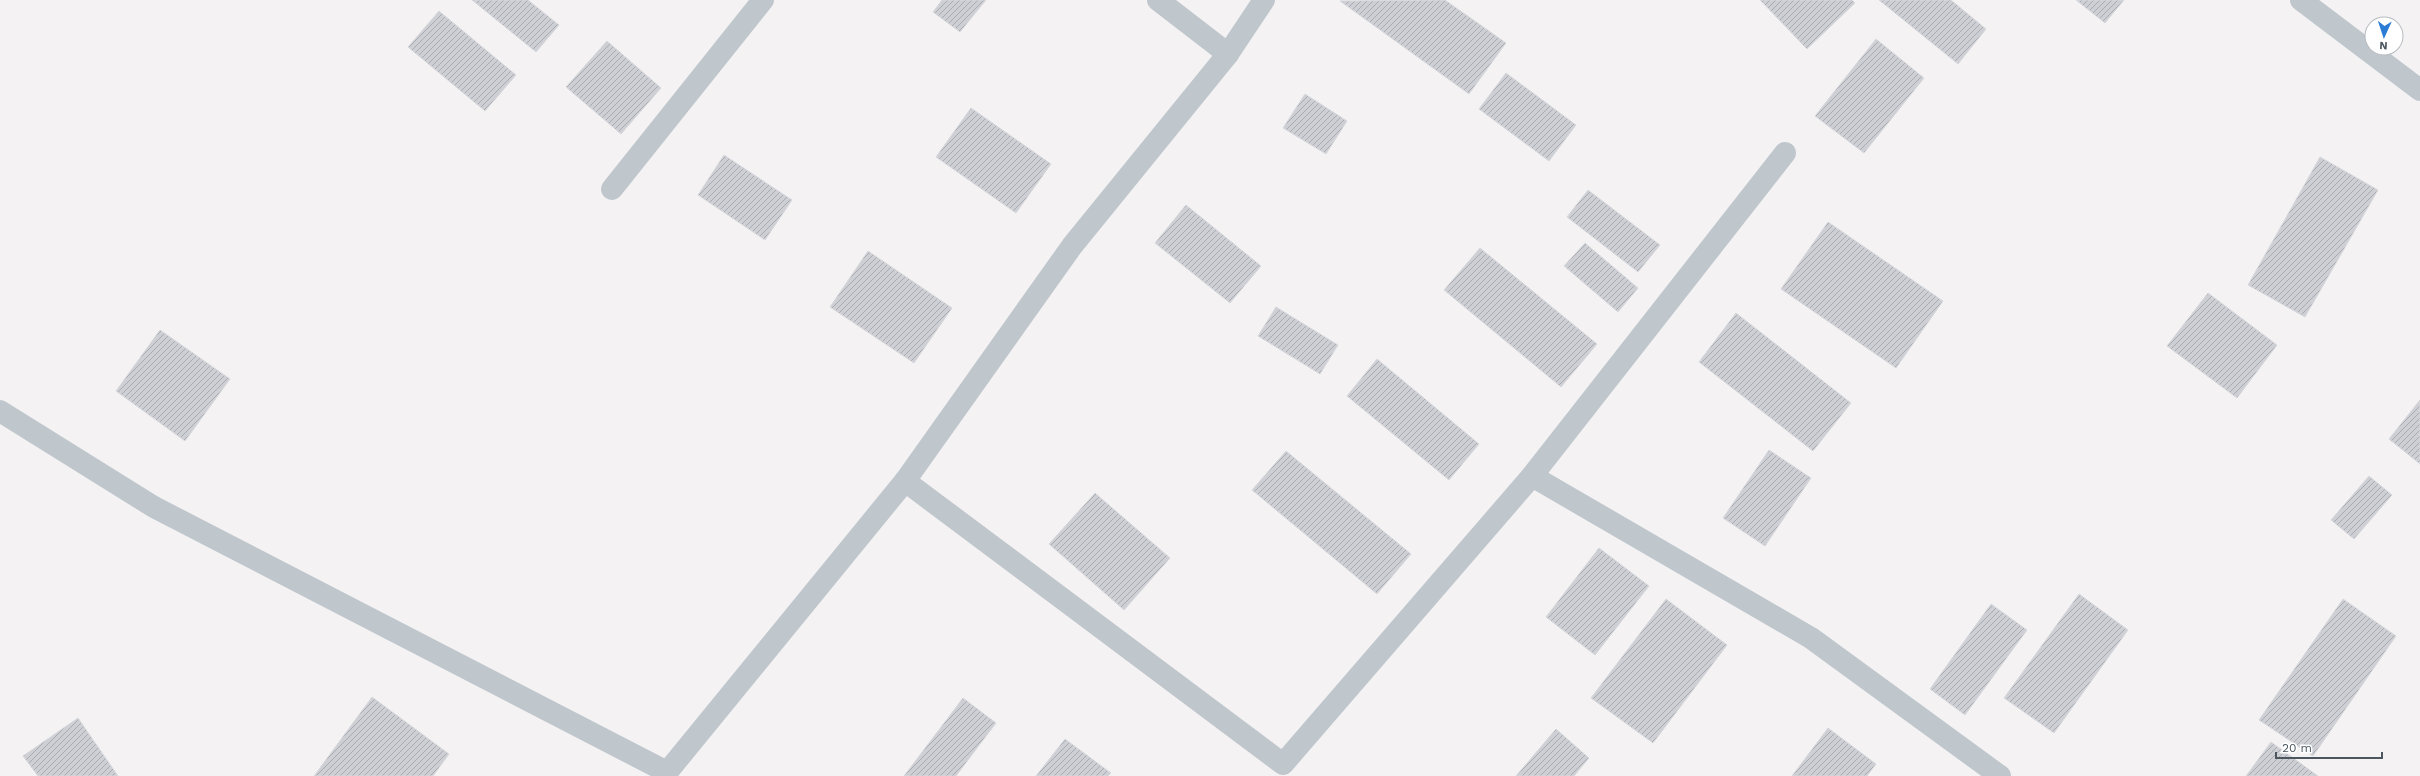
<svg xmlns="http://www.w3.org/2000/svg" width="2420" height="776" viewBox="0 0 2420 776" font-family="'Work Sans',sans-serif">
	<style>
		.building { fill: url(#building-hatch); stroke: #d7d9dd }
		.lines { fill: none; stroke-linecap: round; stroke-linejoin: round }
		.street { stroke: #bfc7cd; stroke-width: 22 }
	</style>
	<defs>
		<pattern id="building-hatch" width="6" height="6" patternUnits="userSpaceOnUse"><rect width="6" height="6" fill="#cdcfd4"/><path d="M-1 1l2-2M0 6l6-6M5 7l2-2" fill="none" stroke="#a8abaf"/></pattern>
	</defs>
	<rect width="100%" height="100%" fill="#f4f2f3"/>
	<g class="building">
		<polygon points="472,0 528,0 559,25 536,52"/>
		<polygon points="942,0 986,0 960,32 933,12"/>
		<polygon points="1445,0 1506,43 1469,94 1340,1"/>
		<polygon points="1760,0 1852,0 1855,3 1807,49"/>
		<polygon points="1879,0 1951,0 1986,29 1958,64"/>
		<polygon points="2076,0 2124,0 2105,23"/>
		<polygon points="439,11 516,75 485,111 408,47"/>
		<polygon points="1876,39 1924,78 1864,153 1815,116"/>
		<polygon points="607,41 661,88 621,134 566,87"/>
		<polygon points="1506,73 1576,125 1549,161 1479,109"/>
		<polygon points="1305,94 1347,121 1326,154 1283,128"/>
		<polygon points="971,108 1051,164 1016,213 936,157"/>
		<polygon points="724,155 792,200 765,240 698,195"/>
		<polygon points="2320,157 2378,190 2305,317 2248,285"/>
		<polygon points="1588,190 1660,245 1638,272 1567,217"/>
		<polygon points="1186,205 1261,266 1230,303 1155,243"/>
		<polygon points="1828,222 1943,301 1896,368 1781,289"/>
		<polygon points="1585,243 1638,288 1618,312 1564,266"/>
		<polygon points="1480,248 1597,344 1561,387 1444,290"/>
		<polygon points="868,251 952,308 914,363 830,307"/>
		<polygon points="2208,293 2277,345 2237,398 2167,346"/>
		<polygon points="1276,307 1338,345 1320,374 1258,336"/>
		<polygon points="1736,313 1851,403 1813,451 1699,362"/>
		<polygon points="160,330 230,379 185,441 116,391"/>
		<polygon points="1377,359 1479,444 1449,480 1347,396"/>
		<polygon points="2420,400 2420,464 2389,439"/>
		<polygon points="1769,450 1811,478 1765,546 1723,518"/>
		<polygon points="1286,451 1411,554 1377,594 1252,490"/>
		<polygon points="2369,476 2392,495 2354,539 2331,520"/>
		<polygon points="1095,493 1170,558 1124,610 1049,544"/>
		<polygon points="1599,548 1649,586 1595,655 1546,617"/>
		<polygon points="2079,594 2128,630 2054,733 2004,698"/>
		<polygon points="1666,599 1727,645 1653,743 1591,698"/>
		<polygon points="2343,599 2396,636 2313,756 2259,720"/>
		<polygon points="1991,604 2027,630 1965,715 1930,689"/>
		<polygon points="372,697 449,754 433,776 314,776"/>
		<polygon points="963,698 996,723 956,776 904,776"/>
		<polygon points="78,718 118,776 38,776 23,756"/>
		<polygon points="1828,728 1876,764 1867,776 1792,776"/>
		<polygon points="1556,729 1589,758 1574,776 1516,776"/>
		<polygon points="1065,739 1111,773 1108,776 1036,776"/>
		<polygon points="2271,742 2318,776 2246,776"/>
	</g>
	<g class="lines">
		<g class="street">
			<polyline points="1158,0 1228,54"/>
			<polyline points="1264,0 1228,54 1072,246 905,481 1283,764 1532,476 1811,638 2000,776"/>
			<polyline points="2301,0 2420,90"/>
			<polyline points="612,189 763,0"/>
			<polyline points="0,411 154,507 667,772"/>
			<polyline points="1532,476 1785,153"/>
			<polyline points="664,776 905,481"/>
		</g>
	</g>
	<g transform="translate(2384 36) rotate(183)"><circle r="19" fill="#ffffff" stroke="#b7bbbf"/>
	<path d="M0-3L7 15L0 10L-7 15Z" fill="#2b7cd5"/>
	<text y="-6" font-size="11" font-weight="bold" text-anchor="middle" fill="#4b565e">N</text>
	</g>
	<path d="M2276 752v6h106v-6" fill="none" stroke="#4b565e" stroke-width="2"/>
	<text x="2282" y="752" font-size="12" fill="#4b565e" stroke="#ffffff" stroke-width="3" paint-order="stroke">20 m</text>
</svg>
